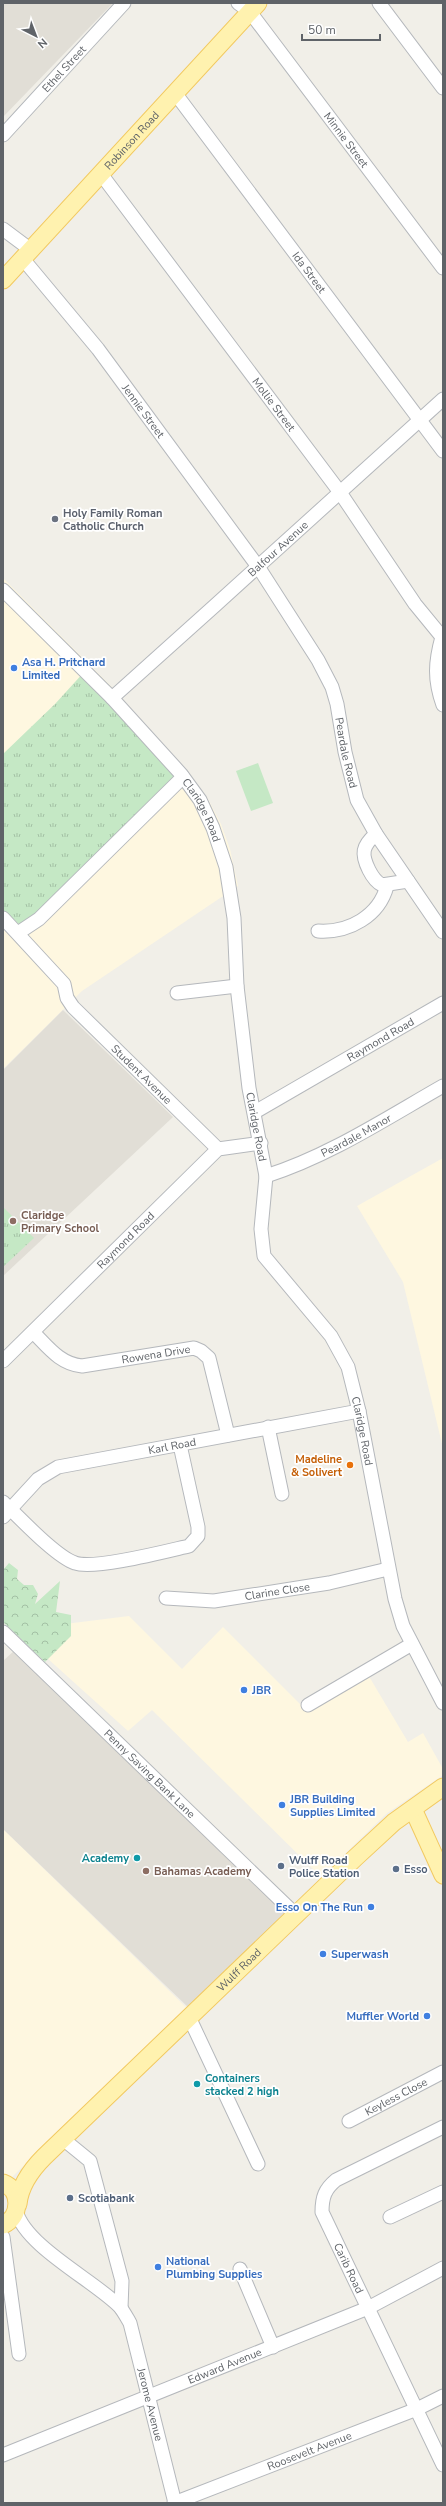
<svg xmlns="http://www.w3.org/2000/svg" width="446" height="2506" viewBox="0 0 446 2506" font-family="'Nunito Sans',sans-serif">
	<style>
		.commercial { fill: #fef7e0 }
		.education { fill: #e1ded6 }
		.grass { fill: url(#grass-tufts) }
		.forest { fill: url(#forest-crowns) }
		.pitch { fill: #c5e8c5 }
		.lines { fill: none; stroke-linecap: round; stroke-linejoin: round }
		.minor-casing { stroke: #b5b8bc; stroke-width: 15 }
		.major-casing { stroke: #f2c960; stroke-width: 19 }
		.minor { stroke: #fff; stroke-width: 13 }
		.major { stroke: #fff2af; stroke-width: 17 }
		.worship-dot { fill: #6b7280; stroke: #fff; stroke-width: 1.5 }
		.shop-dot { fill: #3f7fe0; stroke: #fff; stroke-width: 1.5 }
		.education-dot { fill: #8d6e63; stroke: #fff; stroke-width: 1.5 }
		.food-dot { fill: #e8710a; stroke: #fff; stroke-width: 1.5 }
		.culture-dot { fill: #0f9aa8; stroke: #fff; stroke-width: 1.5 }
		.service-dot { fill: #5c6f8a; stroke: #fff; stroke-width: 1.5 }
		.labels { text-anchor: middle; stroke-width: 3.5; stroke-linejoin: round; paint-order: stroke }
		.street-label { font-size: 11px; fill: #5f6368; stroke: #fff }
		.worship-label { font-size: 11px; font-weight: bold; fill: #5b616d; stroke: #fff; text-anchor: start }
		.shop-label { font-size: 11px; font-weight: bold; fill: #366cbe; stroke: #fff; text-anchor: start }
		.education-label { font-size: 11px; font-weight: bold; fill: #785e54; stroke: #fff; text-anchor: start }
		.food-label { font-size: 11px; font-weight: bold; fill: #c56008; stroke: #fff; text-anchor: end }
		.culture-label { font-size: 11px; font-weight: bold; fill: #0d838f; stroke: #fff; text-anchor: end }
		.service-label { font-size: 11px; font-weight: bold; fill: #4e5e75; stroke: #fff; text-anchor: start }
	</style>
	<defs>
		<pattern id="grass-tufts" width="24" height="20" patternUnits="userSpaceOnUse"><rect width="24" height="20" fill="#c5e8c5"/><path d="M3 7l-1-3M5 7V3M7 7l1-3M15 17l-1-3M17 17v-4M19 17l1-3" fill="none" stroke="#a3c0a4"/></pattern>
		<pattern id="forest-crowns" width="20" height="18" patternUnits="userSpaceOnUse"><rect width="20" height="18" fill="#c5e8c5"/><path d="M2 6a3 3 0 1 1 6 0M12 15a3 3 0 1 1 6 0" fill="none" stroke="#a3c0a4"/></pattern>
	</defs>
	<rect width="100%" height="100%" fill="#f1efe8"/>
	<g class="commercial">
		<polygon points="3,578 110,685 190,774 208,799 221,824 230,849 238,886 82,991 3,1069"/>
		<polygon points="443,1158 443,1448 403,1282 357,1206"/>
		<polygon points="129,1616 182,1669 223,1627 301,1705 364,1668 408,1742 423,1733 443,1769 443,1775 386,1814 321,1877 152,1710 128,1731 47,1658 65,1624"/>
		<polygon points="3,1829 189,2010 119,2072 3,2186"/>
	</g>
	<g class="education">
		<polygon points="3,3 113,3 3,117"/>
		<polygon points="63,1010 173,1117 3,1276 3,1070"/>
		<polygon points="16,1649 288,1914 190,2009 3,1829 3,1661"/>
	</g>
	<g class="grass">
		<polygon points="85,671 177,777 22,927 3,910 3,754 55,704"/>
		<polygon points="3,1207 34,1238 3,1267"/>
	</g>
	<polygon class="forest" points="9,1563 18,1570 17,1579 24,1585 33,1585 38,1594 35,1604 60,1581 56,1612 71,1615 71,1636 45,1662 3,1622 3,1570"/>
	<polygon class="pitch" points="258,763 273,803 251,811 236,771"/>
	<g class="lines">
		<defs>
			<g id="minor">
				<path id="s1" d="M238,3L250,12L443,268"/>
				<polyline points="379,3 443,88"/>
				<path id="s2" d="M175,93L443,451"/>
				<path id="s3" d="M3,135L124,3"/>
				<path id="s4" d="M101,174L339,491L415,604L442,637"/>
				<polyline points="3,229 31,250"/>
				<path id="s5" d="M23,259L98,349L259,568L318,660L332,687L337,704L345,752L357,800L376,834L443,932"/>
				<path id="s6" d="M3,590L112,698L181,774L200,800L213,828L226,867L234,918L237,986L249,1088L266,1176L261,1229L264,1256L331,1336L348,1367L359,1411L395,1599L403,1626L443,1703"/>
				<path d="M442,637C435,662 434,680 443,705"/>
				<path id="s7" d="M112,698C223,599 333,498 443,399"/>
				<path d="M376,834C362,846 361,854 369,870C372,876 376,882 382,885L408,881"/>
				<path id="s8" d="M3,918L64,984L67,998L73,1007L218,1149"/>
				<path d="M318,931C349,933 379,916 387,886"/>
				<polyline points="18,933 39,919 183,777"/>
				<polyline points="177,993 237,986"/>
				<path id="s9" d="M255,1112L443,1003"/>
				<path id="s10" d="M266,1176C329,1156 385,1119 443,1086"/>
				<path id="s11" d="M33,1332C48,1347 60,1364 82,1366L194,1348L201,1351L209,1358L228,1435"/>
				<path id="s12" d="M3,1361L218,1149L261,1143"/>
				<polyline points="268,1427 282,1494"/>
				<path d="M3,1502C19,1517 56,1557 75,1563C94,1570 167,1551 189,1546L198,1536V1527L180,1445"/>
				<path id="s13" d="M3,1517L38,1479L58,1467L359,1411"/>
				<path id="s14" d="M166,1598L214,1601L329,1583L388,1569"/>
				<path id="s15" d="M3,1632L296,1915"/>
				<polyline points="308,1705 412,1644"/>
				<polyline points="189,2017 258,2164"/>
				<path id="s16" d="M349,2121L443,2072"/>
				<path id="s17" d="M443,2127L336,2180C325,2189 322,2197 322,2212L443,2465"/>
				<polyline points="63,2139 90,2161 122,2281 121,2308"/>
				<path id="s18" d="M16,2211C26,2247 95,2281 120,2307C124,2312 127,2318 130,2323L175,2503"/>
				<polyline points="390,2217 443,2192"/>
				<polyline points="3,2237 19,2354"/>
				<polyline points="240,2269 273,2347"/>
				<path id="s19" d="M3,2455L368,2308L443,2268"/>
				<path id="s20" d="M174,2503L417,2409L443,2396"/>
			</g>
			<g id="major">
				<path id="s21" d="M3,280L258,3"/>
				<polyline points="413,1809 443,1875"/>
				<path d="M3,2183C22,2190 21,2217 3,2225"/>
				<path id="s22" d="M18,2204C20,2185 31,2170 44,2157L355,1858L394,1822L443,1787"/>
			</g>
		</defs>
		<use href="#minor" class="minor-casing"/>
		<use href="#major" class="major-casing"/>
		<use href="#minor" class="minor"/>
		<use href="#major" class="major"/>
	</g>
	<circle class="worship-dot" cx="55" cy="519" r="4"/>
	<g class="shop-dot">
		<circle cx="14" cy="668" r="4"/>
		<circle cx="244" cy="1690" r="4"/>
		<circle cx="282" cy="1805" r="4"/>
		<circle cx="371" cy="1907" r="4"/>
		<circle cx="323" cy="1954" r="4"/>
		<circle cx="427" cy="2016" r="4"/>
		<circle cx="158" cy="2267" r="4"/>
	</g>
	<g class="education-dot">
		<circle cx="13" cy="1221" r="4"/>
		<circle cx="146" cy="1871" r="4"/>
	</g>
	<circle class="food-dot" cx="350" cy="1465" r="4"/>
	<g class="culture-dot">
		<circle cx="137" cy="1858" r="4"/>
		<circle cx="197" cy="2084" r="4"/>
	</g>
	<g class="service-dot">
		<circle cx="281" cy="1866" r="4"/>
		<circle cx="396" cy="1869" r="4"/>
		<circle cx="70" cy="2198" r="4"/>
	</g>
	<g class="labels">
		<g class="street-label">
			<text dy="4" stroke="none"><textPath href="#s3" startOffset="90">Ethel Street</textPath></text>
			<text dy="4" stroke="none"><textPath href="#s1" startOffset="175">Minnie Street</textPath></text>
			<text dy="4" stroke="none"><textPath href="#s21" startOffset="190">Robinson Road</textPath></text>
			<text dy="4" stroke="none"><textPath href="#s2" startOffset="224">Ida Street</textPath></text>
			<text dy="4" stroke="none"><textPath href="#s4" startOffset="288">Mollie Street</textPath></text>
			<text dy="4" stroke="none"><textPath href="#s5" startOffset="194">Jennie Street</textPath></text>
			<text dy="4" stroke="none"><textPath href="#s7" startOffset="223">Balfour Avenue</textPath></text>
			<text dy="4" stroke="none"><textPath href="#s5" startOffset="596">Peardale Road</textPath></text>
			<text dy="4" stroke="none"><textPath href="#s6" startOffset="298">Claridge Road</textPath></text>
			<text dy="4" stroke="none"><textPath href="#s9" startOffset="145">Raymond Road</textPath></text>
			<text dy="4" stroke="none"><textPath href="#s8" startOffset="211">Student Avenue</textPath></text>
			<text dy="4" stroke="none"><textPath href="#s6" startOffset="622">Claridge Road</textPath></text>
			<text dy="4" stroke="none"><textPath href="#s10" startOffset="99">Peardale Manor</textPath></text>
			<text dy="4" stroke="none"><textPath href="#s12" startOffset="172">Raymond Road</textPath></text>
			<text dy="4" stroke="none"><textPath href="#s11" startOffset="136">Rowena Drive</textPath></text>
			<text dy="4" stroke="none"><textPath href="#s6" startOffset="958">Claridge Road</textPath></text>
			<text dy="4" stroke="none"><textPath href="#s13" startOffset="191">Karl Road</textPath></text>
			<text dy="4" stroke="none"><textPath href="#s14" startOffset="112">Clarine Close</textPath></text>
			<text dy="4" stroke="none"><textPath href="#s15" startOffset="204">Penny Saving Bank Lane</textPath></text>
			<text dy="4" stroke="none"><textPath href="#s22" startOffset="325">Wulff Road</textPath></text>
			<text dy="4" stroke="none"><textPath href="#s16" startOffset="53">Keyless Close</textPath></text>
			<text dy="4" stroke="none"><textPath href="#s17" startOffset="218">Carib Road</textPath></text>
			<text dy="4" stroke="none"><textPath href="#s19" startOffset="239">Edward Avenue</textPath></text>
			<text dy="4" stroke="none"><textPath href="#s18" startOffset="246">Jerome Avenue</textPath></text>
			<text dy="4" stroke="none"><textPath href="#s20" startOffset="145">Roosevelt Avenue</textPath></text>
		</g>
		<g class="worship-label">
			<text x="63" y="517">Holy Family Roman<tspan x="63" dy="13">Catholic Church</tspan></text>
		</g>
		<g class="shop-label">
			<text x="22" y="666">Asa H. Pritchard<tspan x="22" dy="13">Limited</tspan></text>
			<text x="252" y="1694">JBR</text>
			<text x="290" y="1803">JBR Building<tspan x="290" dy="13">Supplies Limited</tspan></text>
			<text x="363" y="1911" text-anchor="end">Esso On The Run</text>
			<text x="331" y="1958">Superwash</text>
			<text x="419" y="2020" text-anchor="end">Muffler World</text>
			<text x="166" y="2265">National<tspan x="166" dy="13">Plumbing Supplies</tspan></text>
		</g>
		<g class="education-label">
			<text x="21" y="1219">Claridge<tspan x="21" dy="13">Primary School</tspan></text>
			<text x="154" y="1875">Bahamas Academy</text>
		</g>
		<g class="food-label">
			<text x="342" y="1463">Madeline<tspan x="342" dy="13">&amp; Solivert</tspan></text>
		</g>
		<g class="culture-label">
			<text x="129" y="1862">Academy</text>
			<text x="205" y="2082" text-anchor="start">Containers<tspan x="205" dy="13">stacked 2 high</tspan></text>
		</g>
		<g class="service-label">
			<text x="289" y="1864">Wulff Road<tspan x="289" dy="13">Police Station</tspan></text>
			<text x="404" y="1873">Esso</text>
			<text x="78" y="2202">Scotiabank</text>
		</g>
	</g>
	<rect width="446" height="2506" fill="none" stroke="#5f6368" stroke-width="8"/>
	<g transform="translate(36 36) rotate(138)" stroke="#ffffff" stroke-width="3" paint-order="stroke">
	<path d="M0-3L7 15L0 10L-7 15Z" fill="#5f6368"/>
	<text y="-6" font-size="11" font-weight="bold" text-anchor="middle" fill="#5f6368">N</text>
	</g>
	<path d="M302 34v6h78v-6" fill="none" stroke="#5f6368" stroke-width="2"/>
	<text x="308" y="34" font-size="12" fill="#5f6368" stroke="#ffffff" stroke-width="3" paint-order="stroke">50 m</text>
</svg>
